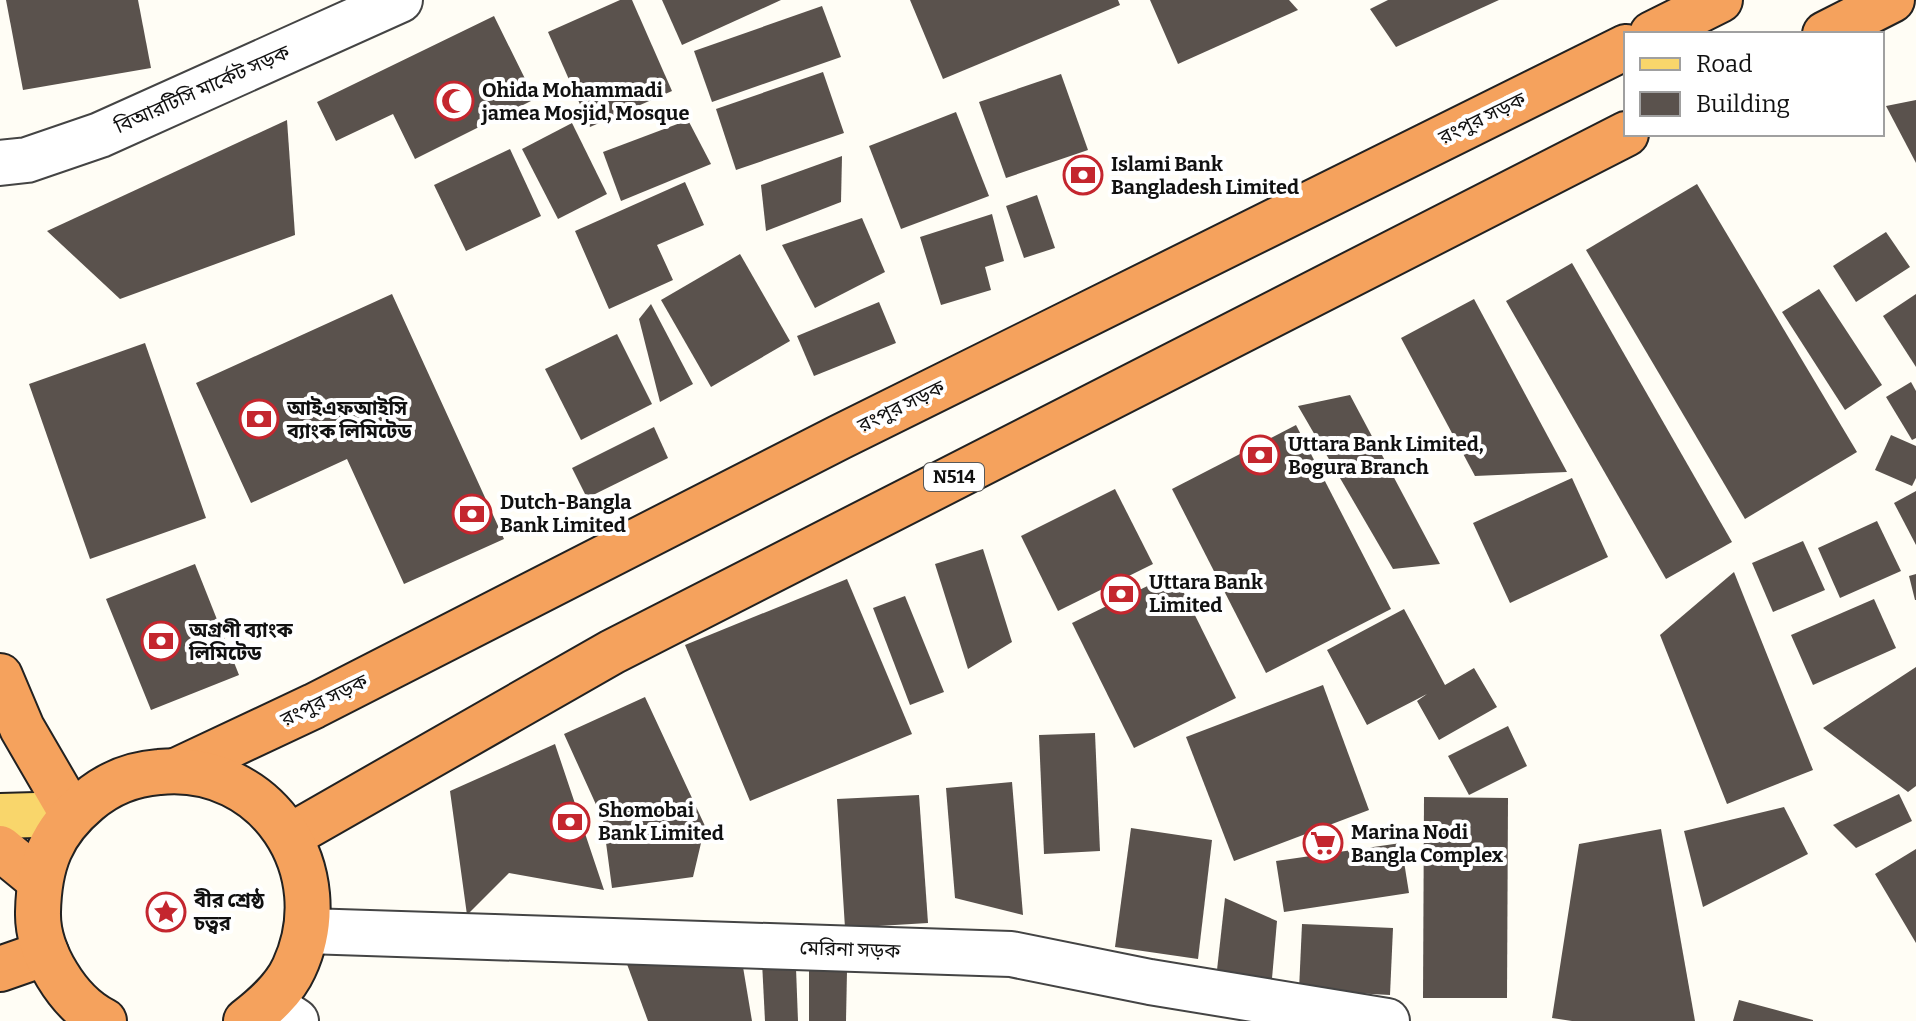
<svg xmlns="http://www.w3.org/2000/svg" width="1916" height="1021" viewBox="0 0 1916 1021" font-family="Bitter,'Noto Sans Bengali',serif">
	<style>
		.building { fill: #5a524d }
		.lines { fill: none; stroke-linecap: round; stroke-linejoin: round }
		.minor-casing { stroke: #444; stroke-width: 48 }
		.major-casing { stroke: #222; stroke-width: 48 }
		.highway-casing { stroke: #222; stroke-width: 48 }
		.minor { stroke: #fff; stroke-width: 44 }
		.major { stroke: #f9d66b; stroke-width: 44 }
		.highway { stroke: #f5a25d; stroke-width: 44 }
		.labels { text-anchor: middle; stroke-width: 8; stroke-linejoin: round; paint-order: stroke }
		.shield { fill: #fff; stroke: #585858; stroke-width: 2 }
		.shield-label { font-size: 18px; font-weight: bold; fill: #111 }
		.street-label { font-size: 20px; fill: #111; stroke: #fff }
		.poi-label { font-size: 20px; font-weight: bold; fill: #111; stroke: #fff; text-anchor: start }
	</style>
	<rect width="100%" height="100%" fill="#fffdf5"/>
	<g class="building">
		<polygon points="6,0 138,0 151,68 23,90"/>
		<polygon points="620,0 632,0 672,91 590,127 548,32"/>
		<polygon points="662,0 781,0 682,45"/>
		<polygon points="910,0 1118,0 1120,5 943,79"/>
		<polygon points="1150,0 1289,0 1298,10 1178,64"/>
		<polygon points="1388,0 1499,0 1396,47 1370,9"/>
		<polygon points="822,6 841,57 712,102 694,51"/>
		<polygon points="494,16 535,99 415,159 393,114 336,141 317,102"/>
		<polygon points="823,72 844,133 736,170 716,109"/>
		<polygon points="1061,74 1088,150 1006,178 979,102"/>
		<polygon points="1916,100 1916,163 1886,106"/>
		<polygon points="956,112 989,196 901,229 869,146"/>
		<polygon points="287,120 295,235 120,299 47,231"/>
		<polygon points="688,120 711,164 621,201 603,152"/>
		<polygon points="572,123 607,194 558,219 522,149"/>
		<polygon points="510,149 541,216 466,251 434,185"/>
		<polygon points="842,156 841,202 766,231 761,185"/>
		<polygon points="685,182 704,225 657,245 673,280 609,309 575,231"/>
		<polygon points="1697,184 1857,452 1745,519 1586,250"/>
		<polygon points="1037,195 1055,248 1024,258 1006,206"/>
		<polygon points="992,214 1004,261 985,267 991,290 941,305 920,237"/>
		<polygon points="862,218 885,272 815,308 782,245"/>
		<polygon points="1886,232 1910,267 1856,302 1833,266"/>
		<polygon points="740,254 790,341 711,387 661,300"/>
		<polygon points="1572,263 1732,542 1666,579 1506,301"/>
		<polygon points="1819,289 1882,385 1845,410 1782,312"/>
		<polygon points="392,294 504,539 404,584 347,459 251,503 196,383"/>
		<polygon points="1916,294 1916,367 1883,316"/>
		<polygon points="1474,299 1567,472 1475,476 1401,338"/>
		<polygon points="879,302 896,343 814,376 797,336"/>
		<polygon points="651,304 693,384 660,402 639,319"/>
		<polygon points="617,334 652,404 581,440 545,369"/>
		<polygon points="145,343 206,518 90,559 29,384"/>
		<polygon points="1911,382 1916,391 1916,438 1912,440 1886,397"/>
		<polygon points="1350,395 1440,564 1393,569 1298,406"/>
		<polygon points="1296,425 1391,609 1266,673 1172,489"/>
		<polygon points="654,427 668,458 587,498 572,468"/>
		<polygon points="1891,435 1916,446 1916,478 1912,486 1875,470"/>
		<polygon points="1572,478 1608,557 1510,603 1473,523"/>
		<polygon points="1115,489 1153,564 1058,611 1021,536"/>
		<polygon points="1916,491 1916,545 1894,503"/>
		<polygon points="1877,521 1901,571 1840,598 1818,548"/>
		<polygon points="1803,541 1825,590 1773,612 1752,563"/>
		<polygon points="983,549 1012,642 968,669 935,564"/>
		<polygon points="195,564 239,675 151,710 106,599"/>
		<polygon points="1734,572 1813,770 1727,804 1660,635"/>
		<polygon points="1174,573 1236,698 1134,748 1072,623"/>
		<polygon points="1916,574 1916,600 1915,600 1909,576"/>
		<polygon points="847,579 912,734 750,801 685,645"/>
		<polygon points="905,596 944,692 910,705 873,608"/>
		<polygon points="1874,599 1896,648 1813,685 1791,635"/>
		<polygon points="1404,609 1445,685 1474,668 1497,707 1439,740 1417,701 1427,694 1367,725 1327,650"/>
		<polygon points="1916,667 1916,786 1908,792 1823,728"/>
		<polygon points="1323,685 1369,810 1234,861 1186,737"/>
		<polygon points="645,697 705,826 693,877 612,888 603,820 564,734"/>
		<polygon points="1508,726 1527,766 1469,795 1448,756"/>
		<polygon points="1095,733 1100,851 1044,854 1039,735"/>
		<polygon points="555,744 604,890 509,873 467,915 450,791"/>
		<polygon points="1012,782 1023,915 955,898 946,788"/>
		<polygon points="1899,794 1912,821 1856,848 1833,825"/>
		<polygon points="919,795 928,923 845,928 837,799"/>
		<polygon points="1424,797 1508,798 1507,998 1423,998"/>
		<polygon points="1784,807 1808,854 1703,907 1684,831"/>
		<polygon points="1131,828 1212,840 1198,959 1115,947"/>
		<polygon points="1661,829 1695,1021 1572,1021 1552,1018 1579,844"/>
		<polygon points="1401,843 1409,893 1284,912 1276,861"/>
		<polygon points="1916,849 1916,943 1875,874"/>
		<polygon points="1225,898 1277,921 1271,990 1217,970"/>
		<polygon points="1302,924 1393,928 1390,995 1299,990"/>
		<polygon points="624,956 742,961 752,1021 648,1021"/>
		<polygon points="762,962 796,968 798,1021 765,1021"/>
		<polygon points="809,970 847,971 846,1021 809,1021"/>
		<polygon points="1739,1000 1813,1020 1813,1021 1733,1021"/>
	</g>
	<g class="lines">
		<defs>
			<g id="minor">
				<polyline points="0,163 27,160 100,135 400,0"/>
				<polyline points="307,931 1011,954 1150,982 1387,1021"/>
				<polyline points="269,1003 296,1021"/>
			</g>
			<polyline id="major" points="0,816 72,814"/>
			<g id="highway">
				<polyline points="1652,34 1720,0"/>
				<polyline points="1825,34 1892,0"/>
				<polyline points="0,676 22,728 72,814"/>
				<polyline points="178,770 314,706 840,437 1626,47"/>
				<polyline points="290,836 612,652 1626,134"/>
				<polyline points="0,848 39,880"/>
				<polyline points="0,969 46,953"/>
				<path d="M104,1021C68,1003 37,952 38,912C39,864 51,832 88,801C109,783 133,774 159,772C267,761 339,871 294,968C284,990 264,1007 246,1021"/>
			</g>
		</defs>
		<use href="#minor" class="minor-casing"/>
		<use href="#major" class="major-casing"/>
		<use href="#highway" class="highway-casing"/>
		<use href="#minor" class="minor"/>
		<use href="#major" class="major"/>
		<use href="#highway" class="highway"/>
	</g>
	<defs>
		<symbol id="mosque-ring" viewBox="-11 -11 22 22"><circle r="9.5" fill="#fff" stroke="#c4262e" stroke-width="1.5"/><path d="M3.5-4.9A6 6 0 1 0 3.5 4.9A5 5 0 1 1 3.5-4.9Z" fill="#c4262e"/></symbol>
		<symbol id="bank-ring" viewBox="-11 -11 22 22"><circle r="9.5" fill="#fff" stroke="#c4262e" stroke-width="1.5"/><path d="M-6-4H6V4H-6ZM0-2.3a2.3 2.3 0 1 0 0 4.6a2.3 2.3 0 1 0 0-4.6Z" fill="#c4262e"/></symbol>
		<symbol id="supermarket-ring" viewBox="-11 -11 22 22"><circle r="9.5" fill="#fff" stroke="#c4262e" stroke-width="1.5"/><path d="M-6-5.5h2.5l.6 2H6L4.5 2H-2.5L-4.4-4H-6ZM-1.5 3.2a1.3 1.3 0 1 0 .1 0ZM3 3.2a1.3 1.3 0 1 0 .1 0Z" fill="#c4262e"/></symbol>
		<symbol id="sight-ring" viewBox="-11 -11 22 22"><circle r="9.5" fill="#fff" stroke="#c4262e" stroke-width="1.5"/><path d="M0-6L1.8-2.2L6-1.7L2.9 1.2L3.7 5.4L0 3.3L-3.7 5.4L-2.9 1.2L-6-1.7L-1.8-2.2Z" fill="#c4262e"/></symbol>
	</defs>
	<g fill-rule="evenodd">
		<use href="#mosque-ring" x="432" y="79" width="44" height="44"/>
		<use href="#bank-ring" x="1061" y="153" width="44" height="44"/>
		<use href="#bank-ring" x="237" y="397" width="44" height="44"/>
		<use href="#bank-ring" x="1238" y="433" width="44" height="44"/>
		<use href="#bank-ring" x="450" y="492" width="44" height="44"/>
		<use href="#bank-ring" x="1099" y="572" width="44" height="44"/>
		<use href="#bank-ring" x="139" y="619" width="44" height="44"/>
		<use href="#bank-ring" x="548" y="800" width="44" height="44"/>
		<use href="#supermarket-ring" x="1301" y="821" width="44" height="44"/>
		<use href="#sight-ring" x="144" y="890" width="44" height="44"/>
	</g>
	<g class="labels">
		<rect class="shield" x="924" y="463" width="60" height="28" rx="6"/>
		<g class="shield-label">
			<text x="954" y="483">N514</text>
		</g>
		<g class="street-label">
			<text transform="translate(202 89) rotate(-24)" y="7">বিআরটিসি মার্কেট সড়ক</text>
			<text transform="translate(1482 118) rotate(-26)" y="7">রংপুর সড়ক</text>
			<text transform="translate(901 406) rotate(-26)" y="7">রংপুর সড়ক</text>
			<text transform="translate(324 700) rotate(-26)" y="7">রংপুর সড়ক</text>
			<text transform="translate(850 949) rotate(2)" y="7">মেরিনা সড়ক</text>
		</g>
		<g class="poi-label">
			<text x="482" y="97">Ohida Mohammadi<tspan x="482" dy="23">jamea Mosjid, Mosque</tspan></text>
			<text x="1111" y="171">Islami Bank<tspan x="1111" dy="23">Bangladesh Limited</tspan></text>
			<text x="287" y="415">আইএফআইসি<tspan x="287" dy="23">ব্যাংক লিমিটেড</tspan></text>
			<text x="1288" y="451">Uttara Bank Limited,<tspan x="1288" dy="23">Bogura Branch</tspan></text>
			<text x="500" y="509">Dutch-Bangla<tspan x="500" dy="23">Bank Limited</tspan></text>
			<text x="1149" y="589">Uttara Bank<tspan x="1149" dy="23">Limited</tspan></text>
			<text x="189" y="637">অগ্রণী ব্যাংক<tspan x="189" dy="23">লিমিটেড</tspan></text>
			<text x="598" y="817">Shomobai<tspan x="598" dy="23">Bank Limited</tspan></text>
			<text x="1351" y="839">Marina Nodi<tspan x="1351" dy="23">Bangla Complex</tspan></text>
			<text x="194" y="907">বীর শ্রেষ্ঠ<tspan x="194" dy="23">চত্বর</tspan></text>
		</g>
	</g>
	<rect x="1624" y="32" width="260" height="104" fill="#ffffff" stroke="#a0a0a0" stroke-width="2"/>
	<rect x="1640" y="58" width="40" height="12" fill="#f9d66b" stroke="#a0a0a0" stroke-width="2"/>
	<text x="1696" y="72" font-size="24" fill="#111111">Road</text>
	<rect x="1640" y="92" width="40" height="24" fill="#5a524d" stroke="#a0a0a0" stroke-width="2"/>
	<text x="1696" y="112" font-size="24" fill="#111111">Building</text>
</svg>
